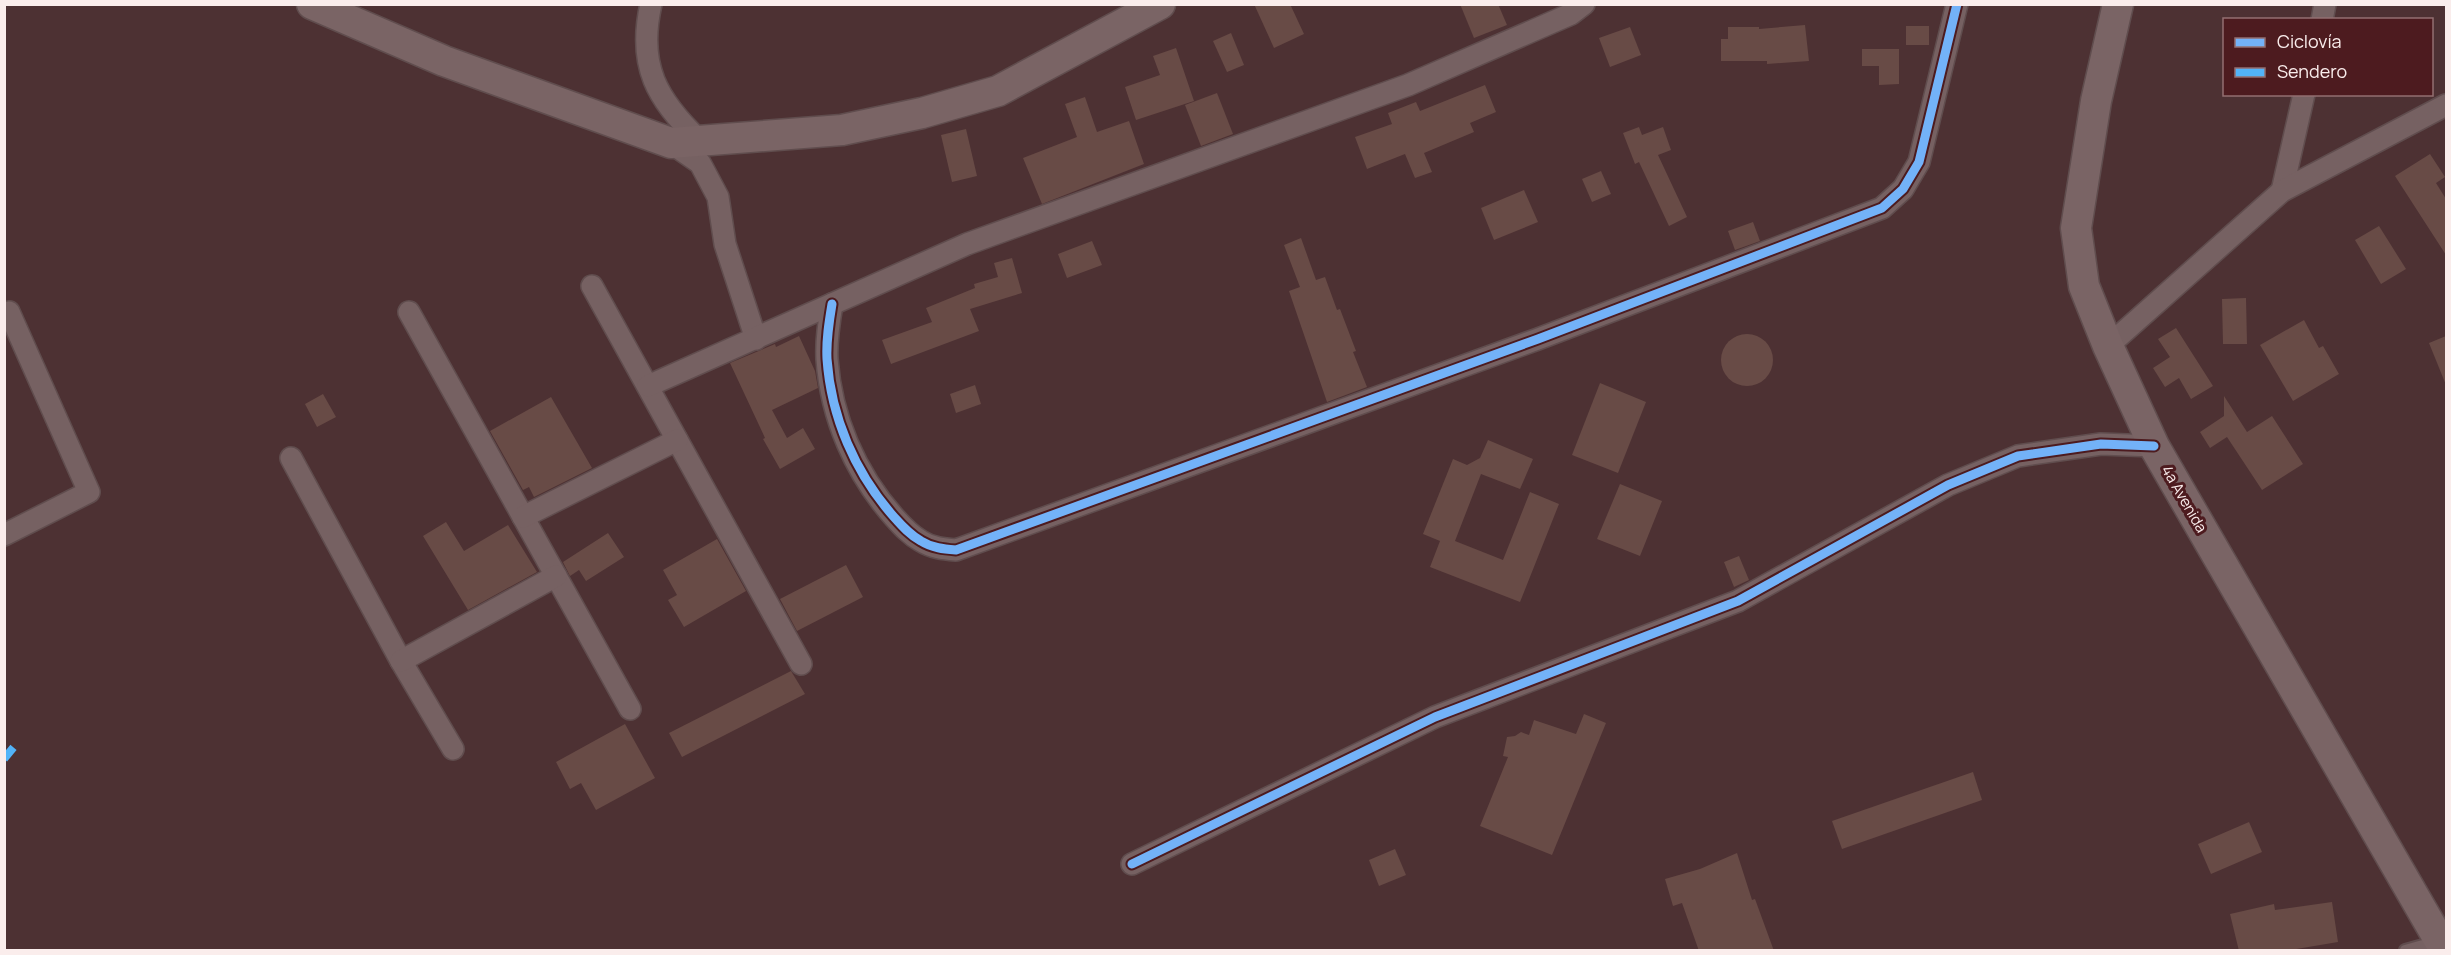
<svg xmlns="http://www.w3.org/2000/svg" width="2451" height="955" viewBox="0 0 2451 955" font-family="Manrope,sans-serif">
	<style>
		.building { fill: #684b46 }
		.lines { fill: none; stroke-linecap: round; stroke-linejoin: round }
		.lane-casing { stroke: #604d4e; stroke-width: 14 }
		.street-casing { stroke: #604d4e; stroke-width: 24 }
		.secondary-casing { stroke: #604d4e; stroke-width: 33 }
		.lane { stroke: #766162; stroke-width: 10 }
		.street { stroke: #766162; stroke-width: 21 }
		.secondary { stroke: #7a6465; stroke-width: 30 }
		.quiet { stroke: #52b3f8; stroke-width: 8; stroke-dasharray: 15 8; stroke-linecap: butt }
		.cycleway-casing { stroke: #4d1b1f; stroke-width: 13 }
		.cycleway { stroke: #73b2f8; stroke-width: 9 }
		.labels { text-anchor: middle; stroke-width: 6; stroke-linejoin: round; paint-order: stroke }
		.street-label { font-size: 15px; fill: #faedec; stroke: #4d1b1f }
	</style>
	<rect width="100%" height="100%" fill="#4d3133"/>
	<g class="building">
		<polygon points="1254,4 1290,4 1304,34 1274,48"/>
		<polygon points="1460,4 1498,4 1507,25 1474,38"/>
		<polygon points="1805,25 1809,61 1767,64 1767,61 1721,61 1721,39 1728,39 1728,27 1759,27 1759,29"/>
		<rect x="1906" y="26" width="23" height="19"/>
		<polygon points="1630,27 1641,55 1610,67 1599,38"/>
		<polygon points="1231,33 1244,65 1227,72 1213,41"/>
		<polygon points="1176,48 1194,101 1136,120 1125,87 1160,75 1153,56"/>
		<polygon points="1862,49 1899,49 1899,84 1879,85 1879,66 1862,66"/>
		<polygon points="1485,85 1496,112 1470,123 1474,132 1424,153 1432,172 1415,178 1405,154 1367,169 1355,137 1392,124 1388,113 1416,102 1420,111"/>
		<polygon points="1217,93 1233,134 1201,146 1185,105"/>
		<polygon points="1085,97 1097,132 1129,121 1144,164 1042,204 1023,158 1077,137 1065,104"/>
		<polygon points="1639,127 1642,135 1663,127 1671,150 1658,155 1687,217 1669,226 1639,162 1635,164 1623,133"/>
		<polygon points="966,129 977,176 952,182 941,135"/>
		<polygon points="2430,154 2445,177 2436,183 2446,199 2446,255 2395,176"/>
		<polygon points="1601,171 1611,194 1592,202 1582,179"/>
		<polygon points="1524,190 1538,222 1494,240 1481,208"/>
		<polygon points="1753,222 1760,241 1735,250 1728,231"/>
		<polygon points="2379,226 2406,269 2381,284 2355,240"/>
		<polygon points="1301,238 1316,280 1325,277 1337,310 1340,309 1356,351 1353,352 1367,387 1327,402 1289,291 1300,287 1284,245"/>
		<polygon points="1092,241 1102,265 1067,278 1058,254"/>
		<polygon points="1012,258 1022,293 970,309 979,331 891,364 882,340 932,322 926,308 975,288 974,284 998,277 994,263"/>
		<polygon points="2246,298 2247,344 2223,344 2222,299"/>
		<polygon points="2304,320 2319,348 2323,346 2339,374 2293,401 2260,345"/>
		<polygon points="2176,328 2213,386 2191,399 2179,378 2165,387 2153,368 2170,357 2158,339"/>
		<circle cx="1747" cy="360" r="26"/>
		<polygon points="799,336 815,371 818,388 772,410 787,438 803,428 815,449 780,469 763,439 765,438 730,363 775,344 776,347"/>
		<polygon points="2446,336 2446,385 2429,343"/>
		<polygon points="1600,383 1646,402 1618,473 1572,455"/>
		<polygon points="975,385 981,404 956,413 950,394"/>
		<polygon points="323,394 336,417 317,427 305,404"/>
		<polygon points="2224,396 2247,432 2272,416 2303,464 2262,490 2227,437 2210,448 2200,432 2224,416"/>
		<polygon points="551,397 592,468 534,497 529,487 523,490 490,431"/>
		<polygon points="1488,440 1533,459 1520,489 1481,474 1455,541 1503,560 1530,492 1559,504 1520,602 1430,567 1440,541 1423,534 1453,459 1467,465 1480,458"/>
		<polygon points="1620,484 1662,501 1640,556 1597,539"/>
		<polygon points="446,522 464,551 508,525 537,572 468,610 423,536"/>
		<polygon points="608,533 624,557 586,581 579,570 570,576 563,562"/>
		<polygon points="717,539 746,591 684,627 668,600 677,595 663,570"/>
		<polygon points="1739,556 1749,580 1734,587 1724,562"/>
		<polygon points="846,565 863,597 797,631 780,599"/>
		<polygon points="791,671 805,694 682,757 669,733"/>
		<polygon points="1584,714 1606,723 1552,855 1480,826 1508,757 1503,756 1507,737 1515,736 1521,732 1529,735 1534,720 1576,734"/>
		<polygon points="625,724 655,778 596,810 581,783 570,789 556,762"/>
		<polygon points="1973,772 1982,800 1842,849 1832,821"/>
		<polygon points="2249,822 2262,852 2211,874 2198,844"/>
		<polygon points="1395,849 1406,875 1379,886 1369,860"/>
		<polygon points="1737,853 1752,900 1755,899 1774,951 1699,951 1682,903 1673,906 1665,879 1700,869"/>
		<polygon points="2332,902 2338,942 2285,951 2239,951 2230,914 2274,904 2275,910"/>
	</g>
	<g class="lines">
		<defs>
			<polyline id="lane" points="2405,950 2437,941"/>
			<g id="street">
				<path d="M651,4C637,66 657,100 700,141"/>
				<polyline points="2322,20 2325,4"/>
				<polyline points="671,143 700,163 718,197 725,244 756,339"/>
				<polyline points="2282,191 2304,94"/>
				<polyline points="592,286 801,664"/>
				<path d="M832,304C829,322 826,340 827,359C831,417 855,473 894,517C902,526 910,535 921,541C932,548 944,549 956,550L1538,339L1882,208L1903,189L1919,162L1957,4"/>
				<polyline points="409,312 630,709"/>
				<polyline points="4,315 9,312 89,492 4,535"/>
				<polyline points="2108,346 2282,191 2446,105"/>
				<polyline points="648,386 967,244 1408,85 1571,14 1584,4"/>
				<polyline points="291,458 401,661 453,749"/>
				<polyline points="523,517 677,440"/>
				<polyline points="401,661 556,576"/>
				<polyline points="1132,864 1435,717 1738,601 1948,485 2018,456 2101,444 2154,446"/>
			</g>
			<g id="secondary">
				<polyline points="312,4 444,61 671,143 842,130 922,113 998,91 1160,4"/>
				<polyline points="2118,4 2096,101 2076,228 2084,286 2108,346 2154,446 2445,950"/>
			</g>
		</defs>
		<use href="#lane" class="lane-casing"/>
		<use href="#street" class="street-casing"/>
		<use href="#secondary" class="secondary-casing"/>
		<use href="#lane" class="lane"/>
		<use href="#street" class="street"/>
		<use href="#secondary" class="secondary"/>
		<polyline class="quiet" points="4,759 17,743"/>
		<defs>
			<g id="cycleway">
				<path d="M832,304C829,322 826,340 827,359C831,417 855,473 894,517C902,526 910,535 921,541C932,548 944,549 956,550L1538,339L1882,208L1903,189L1919,162L1957,4"/>
				<polyline points="1132,864 1435,717 1738,601 1948,485 2018,456 2101,444 2154,446"/>
			</g>
		</defs>
		<use href="#cycleway" class="cycleway-casing"/>
		<use href="#cycleway" class="cycleway"/>
	</g>
	<g class="labels">
		<g class="street-label">
			<text transform="translate(2184 499) rotate(60)" y="5">4a Avenida</text>
		</g>
	</g>
	<rect width="2451" height="955" fill="none" stroke="#faedec" stroke-width="12"/>
	<rect x="2223" y="18" width="210" height="78" fill="#4d1b1f" stroke="#926f71" stroke-width="1.5"/>
	<rect x="2235" y="38" width="30" height="9" fill="#73b2f8" stroke="#926f71" stroke-width="1.5"/>
	<text x="2277" y="48" font-size="18" fill="#faedec">Ciclovía</text>
	<rect x="2235" y="68" width="30" height="9" fill="#52b3f8" stroke="#926f71" stroke-width="1.5"/>
	<text x="2277" y="78" font-size="18" fill="#faedec">Sendero</text>
</svg>
